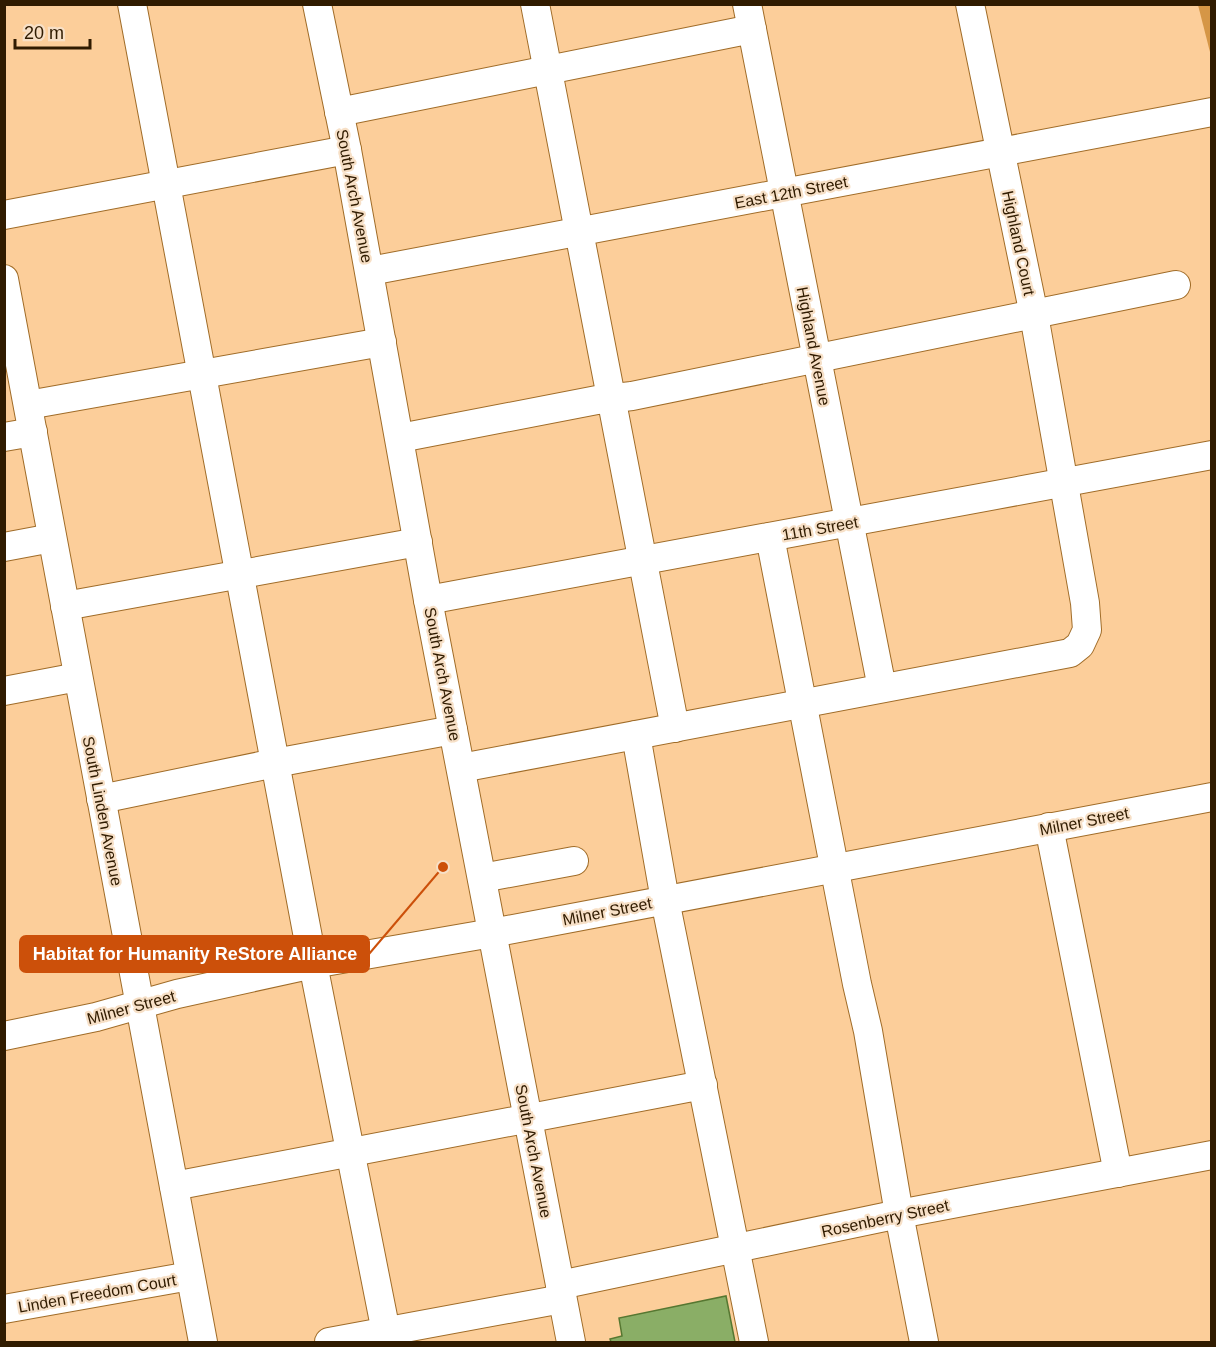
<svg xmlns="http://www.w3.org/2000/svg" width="1216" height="1347" viewBox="0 0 1216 1347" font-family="Arial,sans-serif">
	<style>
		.green { fill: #d59646 }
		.building { fill: #8aae66; stroke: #567731; stroke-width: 1.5 }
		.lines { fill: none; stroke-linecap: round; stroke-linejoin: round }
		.minor-casing { stroke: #a06c28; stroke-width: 30 }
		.minor { stroke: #fff; stroke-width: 28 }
		.labels { text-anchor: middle; stroke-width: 4.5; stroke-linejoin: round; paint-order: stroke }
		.street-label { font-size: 16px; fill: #301b00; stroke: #f7e0c7 }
		.leader { fill: none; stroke: #cc500a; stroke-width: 2 }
		.callout-dot { fill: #cc500a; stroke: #f7e0c7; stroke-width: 2 }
		.callout { fill: #cc500a; stroke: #cc500a; stroke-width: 2 }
		.callout-label { font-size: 18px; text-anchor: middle; font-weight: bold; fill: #fff }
	</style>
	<rect width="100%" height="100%" fill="#fcce9a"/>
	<polygon class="green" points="1198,5 1211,5 1211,56"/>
	<polygon class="building" points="726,1296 735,1342 611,1342 610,1339 622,1336 619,1318"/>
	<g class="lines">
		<defs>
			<g id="minor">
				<polyline points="132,4 313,964 388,1342"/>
				<polyline points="317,4 347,150 428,600 571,1342"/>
				<polyline points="535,4 675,728"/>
				<polyline points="747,4 882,688"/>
				<polyline points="339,112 752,29"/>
				<polyline points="4,215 347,150"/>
				<polyline points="370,271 1212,112"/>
				<polyline points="4,279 203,1342"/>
				<polyline points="28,405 382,342"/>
				<polyline points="4,437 33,432"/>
				<polyline points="400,438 597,400 632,396 1176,285"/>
				<polyline points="770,537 857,984 868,1031 899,1214 924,1342"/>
				<polyline points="4,547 52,538"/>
				<polyline points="428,600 1212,455"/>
				<polyline points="65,606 418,542"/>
				<polyline points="4,691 78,677"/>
				<polyline points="636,735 665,900 754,1342"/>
				<polyline points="461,768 1070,653 1080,645 1087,630 1085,603 1034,315 970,4"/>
				<polyline points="101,799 275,763 453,730"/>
				<polyline points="1049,827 1118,1173"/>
				<polyline points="482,878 574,861"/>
				<polyline points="4,1036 96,1017 177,994 313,964 492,933 1212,797"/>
				<polyline points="174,1186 703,1085"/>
				<polyline points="560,1285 899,1214 1212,1155"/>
				<polyline points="4,1309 190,1276"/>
				<polyline points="329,1342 562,1299"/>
			</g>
		</defs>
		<use href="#minor" class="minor-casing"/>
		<use href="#minor" class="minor"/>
	</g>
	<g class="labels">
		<g class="street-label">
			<text transform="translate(791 192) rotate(-11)" y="6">East 12th Street</text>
			<text transform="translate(355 196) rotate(79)" y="6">South Arch Avenue</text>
			<text transform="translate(1019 243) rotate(78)" y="6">Highland Court</text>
			<text transform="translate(814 346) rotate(79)" y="6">Highland Avenue</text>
			<text transform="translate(820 528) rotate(-10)" y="6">11th Street</text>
			<text transform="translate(443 674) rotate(79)" y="6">South Arch Avenue</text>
			<text transform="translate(103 811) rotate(79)" y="6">South Linden Avenue</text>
			<text transform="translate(1084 821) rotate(-11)" y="6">Milner Street</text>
			<text transform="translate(607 911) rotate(-11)" y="6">Milner Street</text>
			<text transform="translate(131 1007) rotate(-15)" y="6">Milner Street</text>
			<text transform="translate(534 1151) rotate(79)" y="6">South Arch Avenue</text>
			<text transform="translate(885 1218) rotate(-12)" y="6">Rosenberry Street</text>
			<text transform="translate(97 1293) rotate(-10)" y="6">Linden Freedom Court</text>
		</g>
	</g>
	<path class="leader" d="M443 867L369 954"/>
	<circle class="callout-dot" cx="443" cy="867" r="6"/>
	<rect class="callout" x="20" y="936" width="349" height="36" rx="6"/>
	<g class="callout-label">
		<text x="195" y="960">Habitat for Humanity ReStore Alliance</text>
	</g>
	<rect width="1216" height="1347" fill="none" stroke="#301b00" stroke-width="12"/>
	<path d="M15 39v9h75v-9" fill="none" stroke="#301b00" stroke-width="3"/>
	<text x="24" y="39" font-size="18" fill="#301b00" stroke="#f7e0c7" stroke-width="4.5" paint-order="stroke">20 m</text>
</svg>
